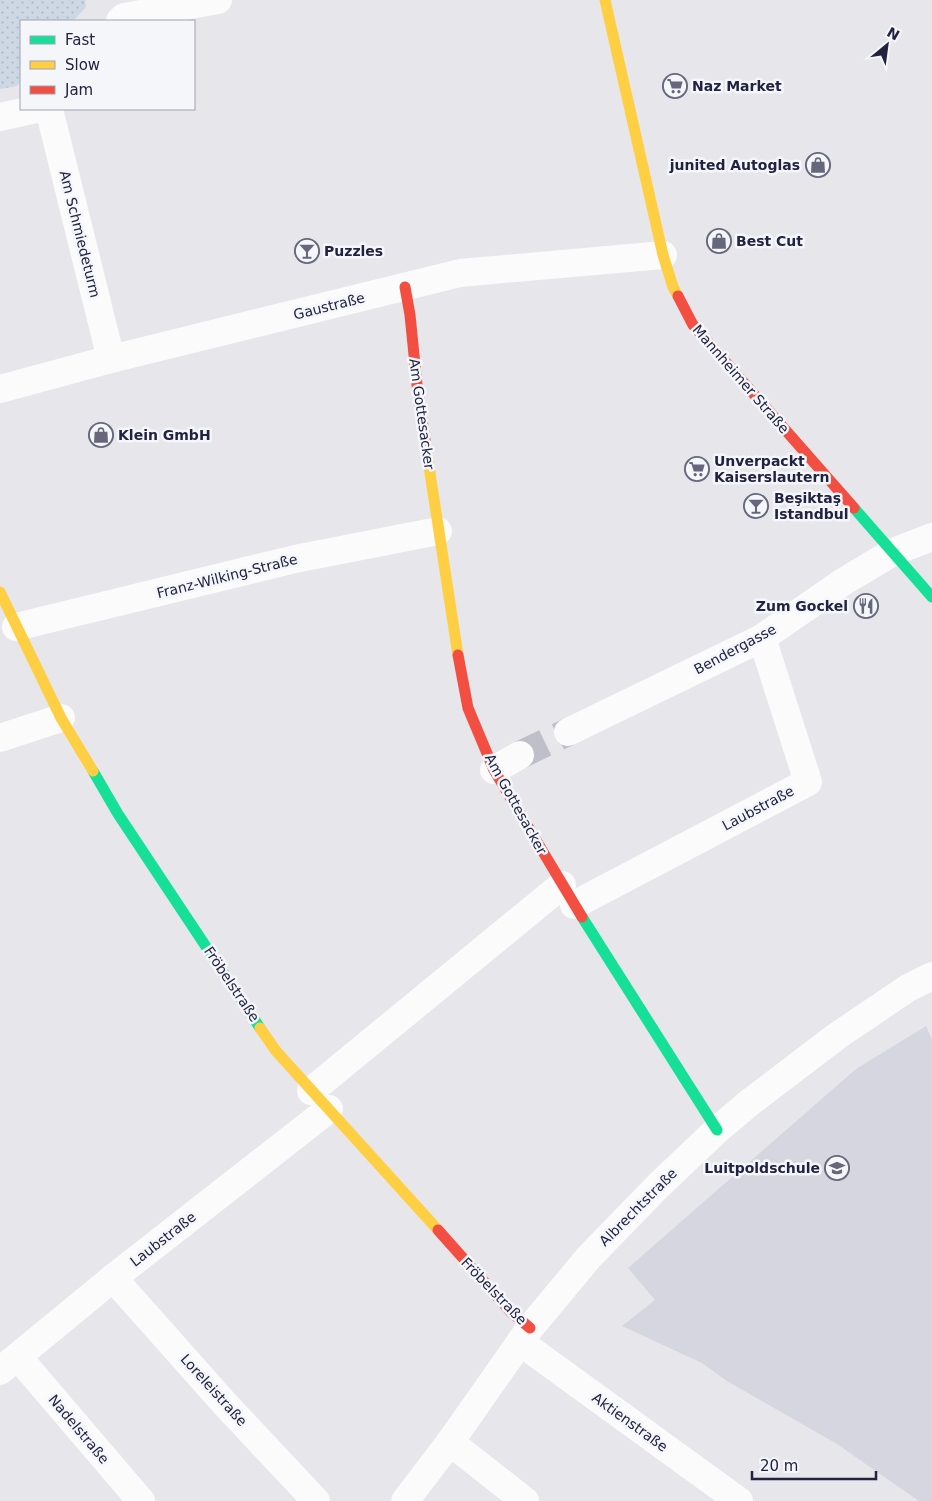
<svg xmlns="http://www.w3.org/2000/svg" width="932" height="1501" viewBox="0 0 932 1501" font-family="'DejaVu Sans',sans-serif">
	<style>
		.built { fill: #d5d6df }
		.park { fill: url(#park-dots) }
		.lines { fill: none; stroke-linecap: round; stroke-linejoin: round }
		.street-tunnel { stroke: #bfbfc9; stroke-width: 28; stroke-dasharray: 28 14; stroke-linecap: butt }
		.street { stroke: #fbfbfc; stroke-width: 28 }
		.fast { stroke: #16e098; stroke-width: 11 }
		.slow { stroke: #ffcf43; stroke-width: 11 }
		.jam { stroke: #f24e42; stroke-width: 11 }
		.labels { text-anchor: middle; stroke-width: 5; stroke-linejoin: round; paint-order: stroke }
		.poi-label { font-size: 14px; font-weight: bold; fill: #222241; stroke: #f4f6fa; text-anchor: start }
		.street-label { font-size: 14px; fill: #222241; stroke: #f4f6fa }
	</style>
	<defs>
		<pattern id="park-dots" width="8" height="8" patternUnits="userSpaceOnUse" patternTransform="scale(1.25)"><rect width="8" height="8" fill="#ced8e5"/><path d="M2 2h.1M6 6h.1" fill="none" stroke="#b1b9c6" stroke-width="1.8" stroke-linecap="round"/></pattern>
	</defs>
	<rect width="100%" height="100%" fill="#e6e6eb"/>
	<polygon class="built" points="926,1026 932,1040 932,1501 919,1501 837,1444 727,1381 702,1363 622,1326 655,1300 628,1268 856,1069"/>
	<polygon class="park" points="0,0 85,0 86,7 73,21 21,21 21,81 17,86 0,89"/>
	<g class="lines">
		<polyline class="street-tunnel" points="520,755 568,732"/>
		<g class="street">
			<polyline points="120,21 124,17 218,0"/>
			<polyline points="49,109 111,359"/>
			<polyline points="0,117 36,109"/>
			<polyline points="0,389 111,359 460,273 663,255"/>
			<polyline points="16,627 295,559 438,531"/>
			<polyline points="568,732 762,638 843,582 893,552 932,537"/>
			<polyline points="0,738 61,718"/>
			<polyline points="494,770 520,755"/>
			<polyline points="574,905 808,782 762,638"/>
			<polyline points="311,1091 562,885"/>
			<polyline points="113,1278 225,1404 316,1501"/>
			<polyline points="520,1342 739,1501"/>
			<polyline points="18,1357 141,1501"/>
			<polyline points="0,1371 113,1278 329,1109"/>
			<polyline points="450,1442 525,1501"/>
			<polyline points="405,1501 450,1442 530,1328 589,1257 659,1185 717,1130 749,1103 837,1036 908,988 932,976"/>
		</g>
		<g class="fast">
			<polyline points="854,508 932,597"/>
			<polyline points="93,771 118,814 260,1028"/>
			<polyline points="582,917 717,1130"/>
		</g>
		<g class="slow">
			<polyline points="605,0 663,255 673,287 678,296"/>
			<polyline points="426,447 458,655"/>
			<polyline points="0,592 61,718 93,771"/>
			<polyline points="260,1028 276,1051 438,1230"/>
		</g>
		<g class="jam">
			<polyline points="405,287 410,315 417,385 426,447"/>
			<polyline points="678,296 693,325 854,508"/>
			<polyline points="458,655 468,708 494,770 582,917"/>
			<polyline points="438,1230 511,1312 530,1328"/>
		</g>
	</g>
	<defs>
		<symbol id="supermarket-ring" viewBox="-11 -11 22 22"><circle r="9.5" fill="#f4f6fa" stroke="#67677c" stroke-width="1.5"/><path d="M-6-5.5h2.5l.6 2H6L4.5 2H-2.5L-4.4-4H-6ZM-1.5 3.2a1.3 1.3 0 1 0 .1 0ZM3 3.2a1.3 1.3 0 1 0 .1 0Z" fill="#67677c"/></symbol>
		<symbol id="shop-ring" viewBox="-11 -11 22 22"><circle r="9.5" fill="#f4f6fa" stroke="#67677c" stroke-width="1.5"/><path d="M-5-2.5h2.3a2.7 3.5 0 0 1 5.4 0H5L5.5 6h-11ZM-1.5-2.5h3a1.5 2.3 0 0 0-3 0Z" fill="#67677c"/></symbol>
		<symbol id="bar-ring" viewBox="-11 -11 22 22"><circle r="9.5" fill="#f4f6fa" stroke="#67677c" stroke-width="1.5"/><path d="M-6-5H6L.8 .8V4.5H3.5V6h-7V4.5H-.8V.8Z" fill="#67677c"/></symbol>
		<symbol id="restaurant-ring" viewBox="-11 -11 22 22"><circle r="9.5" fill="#f4f6fa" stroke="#67677c" stroke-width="1.5"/><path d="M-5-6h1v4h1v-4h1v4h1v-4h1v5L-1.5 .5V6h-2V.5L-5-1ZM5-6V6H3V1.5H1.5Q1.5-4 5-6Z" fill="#67677c"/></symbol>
		<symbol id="school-ring" viewBox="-11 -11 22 22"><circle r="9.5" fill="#f4f6fa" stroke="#67677c" stroke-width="1.5"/><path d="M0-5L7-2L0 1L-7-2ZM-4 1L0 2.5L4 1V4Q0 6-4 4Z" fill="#67677c"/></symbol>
	</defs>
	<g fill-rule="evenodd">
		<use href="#supermarket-ring" x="661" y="72" width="28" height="28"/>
		<use href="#shop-ring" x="804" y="151" width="28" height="28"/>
		<use href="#shop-ring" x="705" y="227" width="28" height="28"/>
		<use href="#bar-ring" x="293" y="237" width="28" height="28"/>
		<use href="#shop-ring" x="87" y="421" width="28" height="28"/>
		<use href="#supermarket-ring" x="683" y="455" width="28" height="28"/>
		<use href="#bar-ring" x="742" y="492" width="28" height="28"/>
		<use href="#restaurant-ring" x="852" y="592" width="28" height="28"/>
		<use href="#school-ring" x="823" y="1154" width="28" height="28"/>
	</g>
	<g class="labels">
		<g class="poi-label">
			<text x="692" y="91">Naz Market</text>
			<text x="800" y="170" text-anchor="end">junited Autoglas</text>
			<text x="736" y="246">Best Cut</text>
			<text x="324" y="256">Puzzles</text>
			<text x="118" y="440">Klein GmbH</text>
			<text x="714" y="466">Unverpackt<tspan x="714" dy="16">Kaiserslautern</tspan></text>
			<text x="774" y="503">Beşiktaş<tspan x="774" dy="16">Istandbul</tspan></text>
			<text x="848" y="611" text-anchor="end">Zum Gockel</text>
			<text x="820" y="1173" text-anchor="end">Luitpoldschule</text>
		</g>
		<g class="street-label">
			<text transform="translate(80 234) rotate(76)" y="5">Am Schmiedeturm</text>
			<text transform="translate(329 306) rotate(-14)" y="5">Gaustraße</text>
			<text transform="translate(741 379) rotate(49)" y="5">Mannheimer Straße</text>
			<text transform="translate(422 414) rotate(82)" y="5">Am Gottesacker</text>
			<text transform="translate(227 576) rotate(-14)" y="5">Franz-Wilking-Straße</text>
			<text transform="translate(735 649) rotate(-28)" y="5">Bendergasse</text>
			<text transform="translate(516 804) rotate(61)" y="5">Am Gottesacker</text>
			<text transform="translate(758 808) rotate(-28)" y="5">Laubstraße</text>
			<text transform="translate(232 984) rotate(56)" y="5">Fröbelstraße</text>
			<text transform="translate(638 1207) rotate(-45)" y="5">Albrechtstraße</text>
			<text transform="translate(163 1239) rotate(-38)" y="5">Laubstraße</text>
			<text transform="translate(494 1291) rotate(46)" y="5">Fröbelstraße</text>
			<text transform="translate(214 1390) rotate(48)" y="5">Loreleistraße</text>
			<text transform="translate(630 1422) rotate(36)" y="5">Aktienstraße</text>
			<text transform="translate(79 1429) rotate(50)" y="5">Nadelstraße</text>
		</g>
	</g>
	<rect x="20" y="20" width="175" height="90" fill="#f4f6fa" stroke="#a0a1b0"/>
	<rect x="30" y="36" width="25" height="8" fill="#16e098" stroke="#a0a1b0"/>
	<text x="65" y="45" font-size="15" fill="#222241">Fast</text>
	<rect x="30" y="61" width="25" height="8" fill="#ffcf43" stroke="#a0a1b0"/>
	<text x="65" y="70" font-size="15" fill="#222241">Slow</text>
	<rect x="30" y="86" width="25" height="8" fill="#f24e42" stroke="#a0a1b0"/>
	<text x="65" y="95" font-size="15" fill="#222241">Jam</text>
	<g transform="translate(887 45) rotate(29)" stroke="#f4f6fa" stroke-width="4" paint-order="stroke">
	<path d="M0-4L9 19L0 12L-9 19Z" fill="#222241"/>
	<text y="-8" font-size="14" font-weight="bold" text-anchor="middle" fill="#222241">N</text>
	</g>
	<path d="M752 1471v8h124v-8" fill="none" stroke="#222241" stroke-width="2.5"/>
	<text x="760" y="1471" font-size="15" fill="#222241" stroke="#f4f6fa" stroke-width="4" paint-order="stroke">20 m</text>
</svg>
